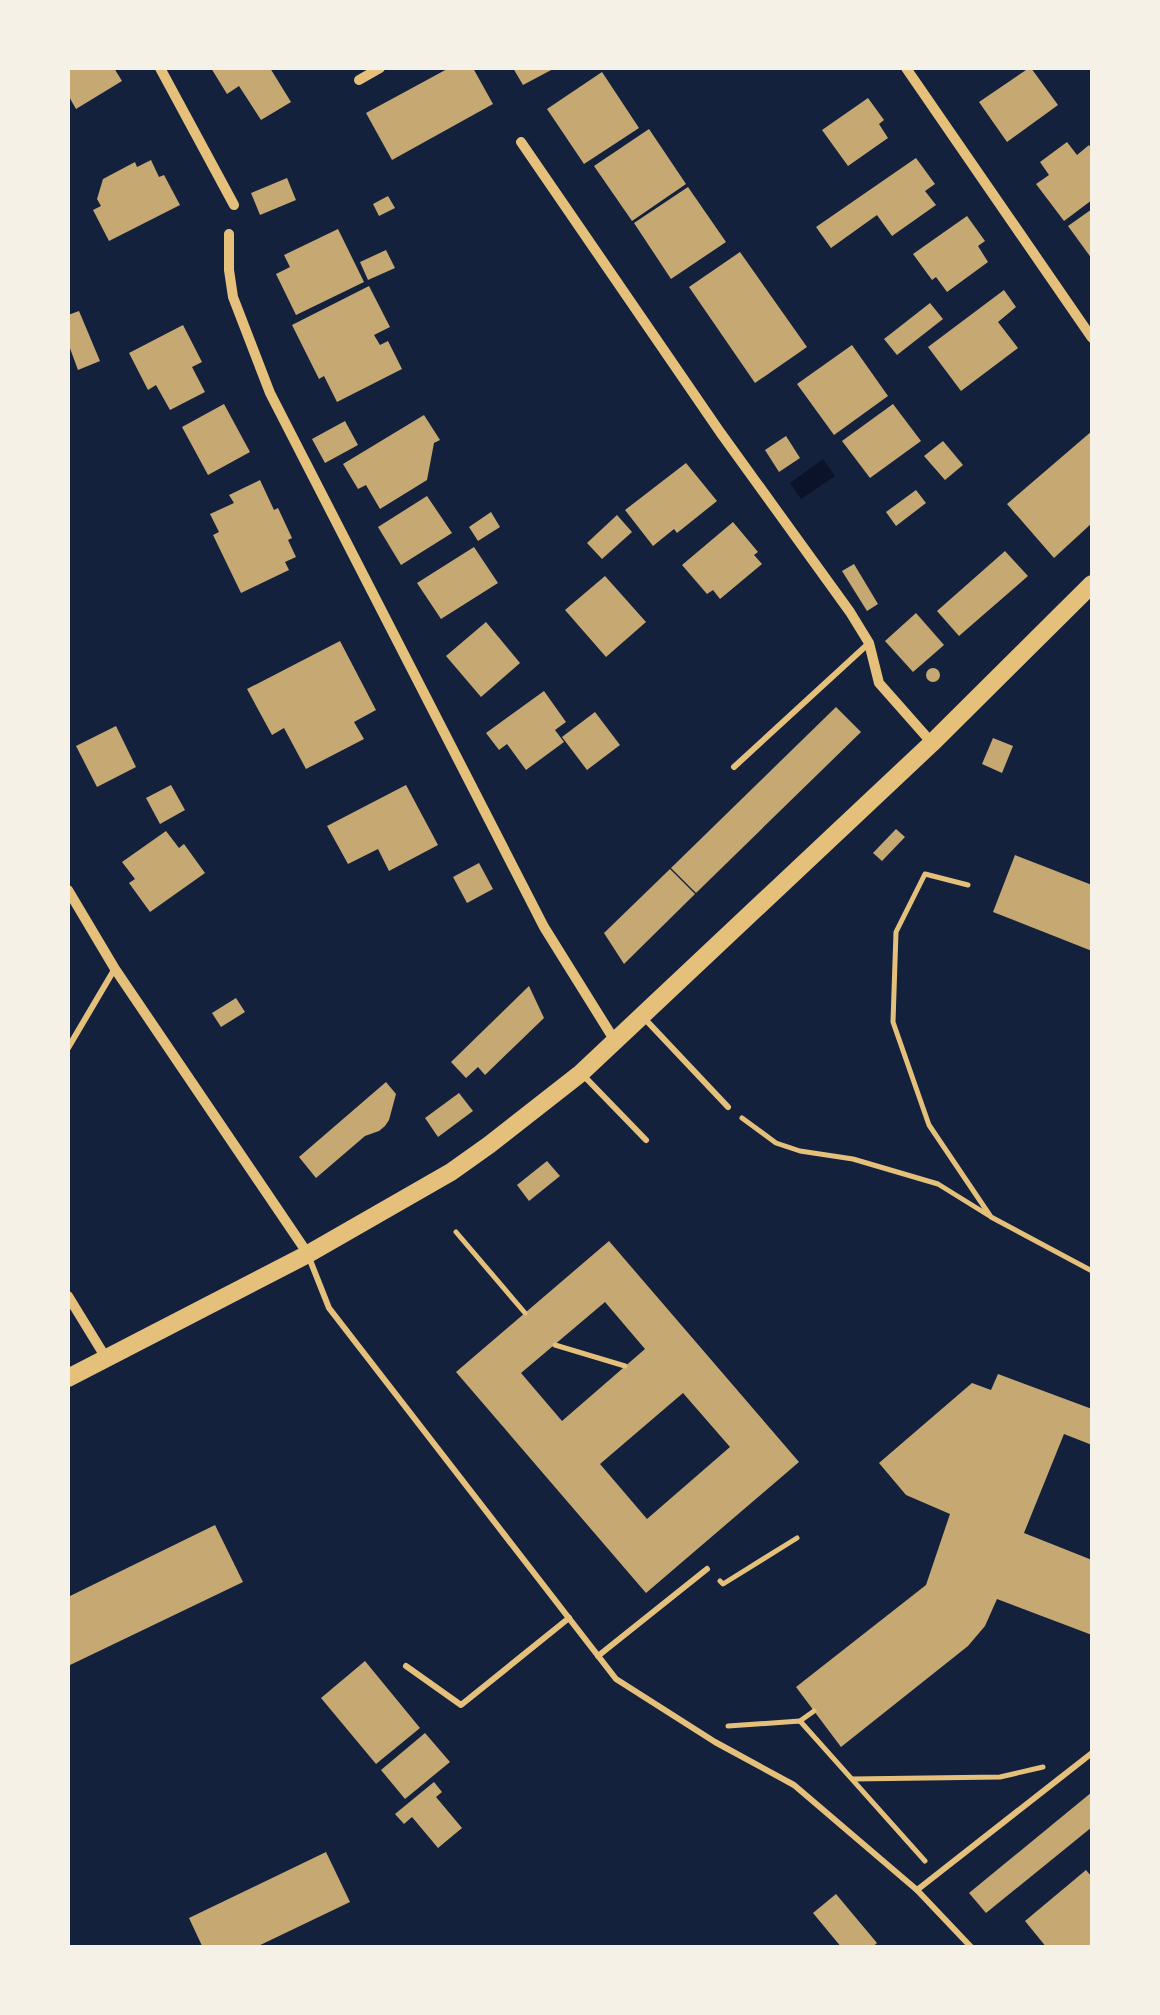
<svg xmlns="http://www.w3.org/2000/svg" width="1160" height="2015" viewBox="0 0 1160 2015" font-family="Mulish,sans-serif">
	<style>
		.water { fill: #0b132b }
		.building { fill: #c6a872; fill-rule: evenodd }
		.lines { fill: none; stroke-linecap: round; stroke-linejoin: round }
		.path { stroke: #e5c07b; stroke-width: 5 }
		.service { stroke: #e5c07b; stroke-width: 6 }
		.minor { stroke: #e5c07b; stroke-width: 10 }
		.tertiary { stroke: #e5c07b; stroke-width: 18 }
	</style>
	<rect width="100%" height="100%" fill="#14213d"/>
	<polygon class="water" points="823,459 835,476 801,499 790,483"/>
	<g class="building">
		<polygon points="68,68 114,68 122,81 76,109 68,95"/>
		<polygon points="211,68 270,68 291,102 261,120 239,86 227,94"/>
		<polygon points="449,68 473,68 493,104 392,160 366,113"/>
		<polygon points="513,68 555,68 523,85"/>
		<polygon points="1029,68 1031,68 1058,105 1007,142 979,102"/>
		<polygon points="602,72 639,128 584,164 547,109"/>
		<polygon points="868,98 884,120 879,124 888,138 848,166 822,130"/>
		<polygon points="649,129 686,184 632,221 594,166"/>
		<polygon points="1067,142 1077,155 1089,145 1092,150 1092,200 1064,221 1036,184 1049,175 1040,162"/>
		<polygon points="916,158 935,184 925,191 936,205 892,236 877,215 831,248 816,227"/>
		<polygon points="151,160 159,177 164,175 180,205 109,241 93,210 101,206 97,199 103,179 135,162 137,167"/>
		<polygon points="287,178 296,200 260,215 251,193"/>
		<polygon points="688,187 726,242 671,279 634,223"/>
		<polygon points="388,196 395,208 379,216 373,204"/>
		<polygon points="1092,209 1092,259 1068,226"/>
		<polygon points="967,216 985,241 978,246 988,262 947,292 936,277 932,280 913,254"/>
		<polygon points="338,229 364,282 296,315 276,274 290,267 284,255"/>
		<polygon points="386,250 395,268 368,280 360,262"/>
		<polygon points="740,252 807,347 755,383 689,287"/>
		<polygon points="369,286 390,327 374,335 380,345 388,341 402,369 337,402 324,376 319,379 292,325"/>
		<polygon points="1004,290 1016,307 998,322 1018,348 961,391 928,347"/>
		<polygon points="930,303 943,319 897,355 884,339"/>
		<polygon points="79,311 100,361 78,370 68,343 68,315"/>
		<polygon points="183,325 202,362 192,367 205,392 170,410 156,385 148,390 129,353"/>
		<polygon points="852,345 888,396 834,435 797,384"/>
		<polygon points="224,404 250,452 208,475 182,427"/>
		<polygon points="893,404 921,441 870,478 842,441"/>
		<polygon points="424,415 440,440 434,443 427,480 380,509 366,485 358,489 343,464"/>
		<polygon points="345,421 358,445 325,463 312,439"/>
		<polygon points="1092,431 1092,523 1054,558 1007,504"/>
		<polygon points="786,436 800,458 779,472 765,450"/>
		<polygon points="943,441 963,465 945,480 924,456"/>
		<polygon points="686,463 717,501 677,533 674,529 653,546 625,510"/>
		<polygon points="260,480 274,510 278,508 292,538 288,540 296,557 285,562 289,570 241,593 213,535 219,532 210,514 234,503 229,495"/>
		<polygon points="916,490 926,503 896,526 886,512"/>
		<polygon points="427,496 452,533 401,565 378,527"/>
		<polygon points="491,512 500,527 478,541 469,527"/>
		<polygon points="617,515 632,532 602,559 587,543"/>
		<polygon points="733,522 758,552 754,555 762,564 720,599 713,590 707,594 682,565"/>
		<polygon points="474,547 498,583 441,619 417,583"/>
		<polygon points="1005,551 1028,576 959,636 937,611"/>
		<polygon points="854,564 878,604 867,611 842,571"/>
		<polygon points="605,576 646,622 606,657 565,610"/>
		<polygon points="916,613 944,645 913,672 885,641"/>
		<polygon points="486,622 520,663 481,697 446,656"/>
		<polygon points="340,641 376,710 354,722 364,739 306,769 284,728 272,735 247,689"/>
		<circle cx="933" cy="675" r="7"/>
		<polygon points="544,691 566,722 555,730 564,742 526,770 507,744 499,750 486,733"/>
		<polygon points="836,707 861,732 696,893 671,868"/>
		<polygon points="595,712 620,745 587,770 562,737"/>
		<polygon points="116,726 136,767 97,787 76,746"/>
		<polygon points="993,738 1013,746 1002,773 982,764"/>
		<polygon points="171,785 185,810 160,824 146,798"/>
		<polygon points="406,785 438,845 389,871 378,849 348,864 327,826"/>
		<polygon points="896,829 905,837 882,861 873,853"/>
		<polygon points="166,831 179,848 184,844 205,873 150,912 129,883 135,879 122,862"/>
		<polygon points="1015,855 1092,885 1092,951 993,912"/>
		<polygon points="479,863 493,889 467,903 453,877"/>
		<polygon points="670,869 695,894 624,964 604,933"/>
		<polygon points="529,986 544,1018 485,1075 478,1067 466,1078 451,1062"/>
		<polygon points="236,998 245,1012 221,1027 212,1013"/>
		<polygon points="386,1082 396,1094 389,1120 385,1126 379,1131 365,1136 316,1178 299,1157"/>
		<polygon points="459,1093 473,1111 438,1137 425,1118"/>
		<polygon points="547,1161 560,1176 529,1201 517,1185"/>
		<path d="M609,1241L799,1462L646,1593L456,1372ZM605,1302L645,1349L562,1421L521,1373ZM683,1393L730,1447L647,1519L600,1464Z"/>
		<polygon points="998,1374 1092,1409 1092,1445 1064,1434 1024,1533 1092,1560 1092,1635 997,1599 985,1626 968,1646 841,1747 796,1687 926,1585 950,1514 906,1495 879,1463 972,1383 991,1390"/>
		<polygon points="215,1525 243,1582 68,1666 68,1597"/>
		<polygon points="365,1661 420,1728 376,1764 321,1698"/>
		<polygon points="425,1733 450,1762 405,1799 381,1770"/>
		<polygon points="434,1782 442,1792 436,1797 462,1828 438,1848 412,1817 404,1824 395,1814"/>
		<polygon points="1092,1792 1092,1827 986,1913 969,1893"/>
		<polygon points="326,1852 350,1902 254,1948 203,1948 189,1918"/>
		<polygon points="1086,1870 1092,1877 1092,1948 1047,1948 1025,1921"/>
		<polygon points="836,1894 877,1943 871,1948 842,1948 813,1913"/>
	</g>
	<g class="lines">
		<g class="path">
			<polyline points="968,885 925,874 896,932 893,1022 929,1125 991,1217 1092,1271"/>
			<polyline points="742,1118 776,1143 800,1151 853,1159 938,1184 988,1215"/>
			<polyline points="456,1232 525,1313"/>
			<polyline points="555,1345 625,1366"/>
			<polyline points="720,1581 723,1584 797,1538"/>
			<polyline points="800,1721 814,1711"/>
			<polyline points="728,1726 800,1721 925,1861"/>
			<polyline points="852,1779 1000,1777 1043,1767"/>
		</g>
		<g class="service">
			<polyline points="734,767 868,644"/>
			<polyline points="643,1017 728,1107"/>
			<polyline points="68,1048 114,970"/>
			<polyline points="582,1074 646,1140"/>
			<polyline points="308,1255 329,1308 616,1679 715,1742 794,1785 917,1890 972,1948"/>
			<polyline points="598,1656 707,1569"/>
			<polyline points="406,1666 461,1705 569,1618"/>
			<polyline points="917,1890 1092,1753"/>
		</g>
		<g class="minor">
			<polyline points="160,68 234,205"/>
			<polyline points="906,68 1092,338"/>
			<polyline points="359,80 380,68"/>
			<polyline points="521,142 720,432 850,612 869,643 879,683 932,743"/>
			<polyline points="229,234 229,270 233,297 270,393 544,927 615,1041"/>
			<polyline points="68,890 115,969 308,1254"/>
			<polyline points="68,1296 106,1358"/>
		</g>
		<polyline class="tertiary" points="68,1378 308,1254 451,1172 489,1145 581,1073 932,743 1092,584"/>
	</g>
	<rect width="1160" height="2015" fill="none" stroke="#f6f1e7" stroke-width="140"/>
</svg>
